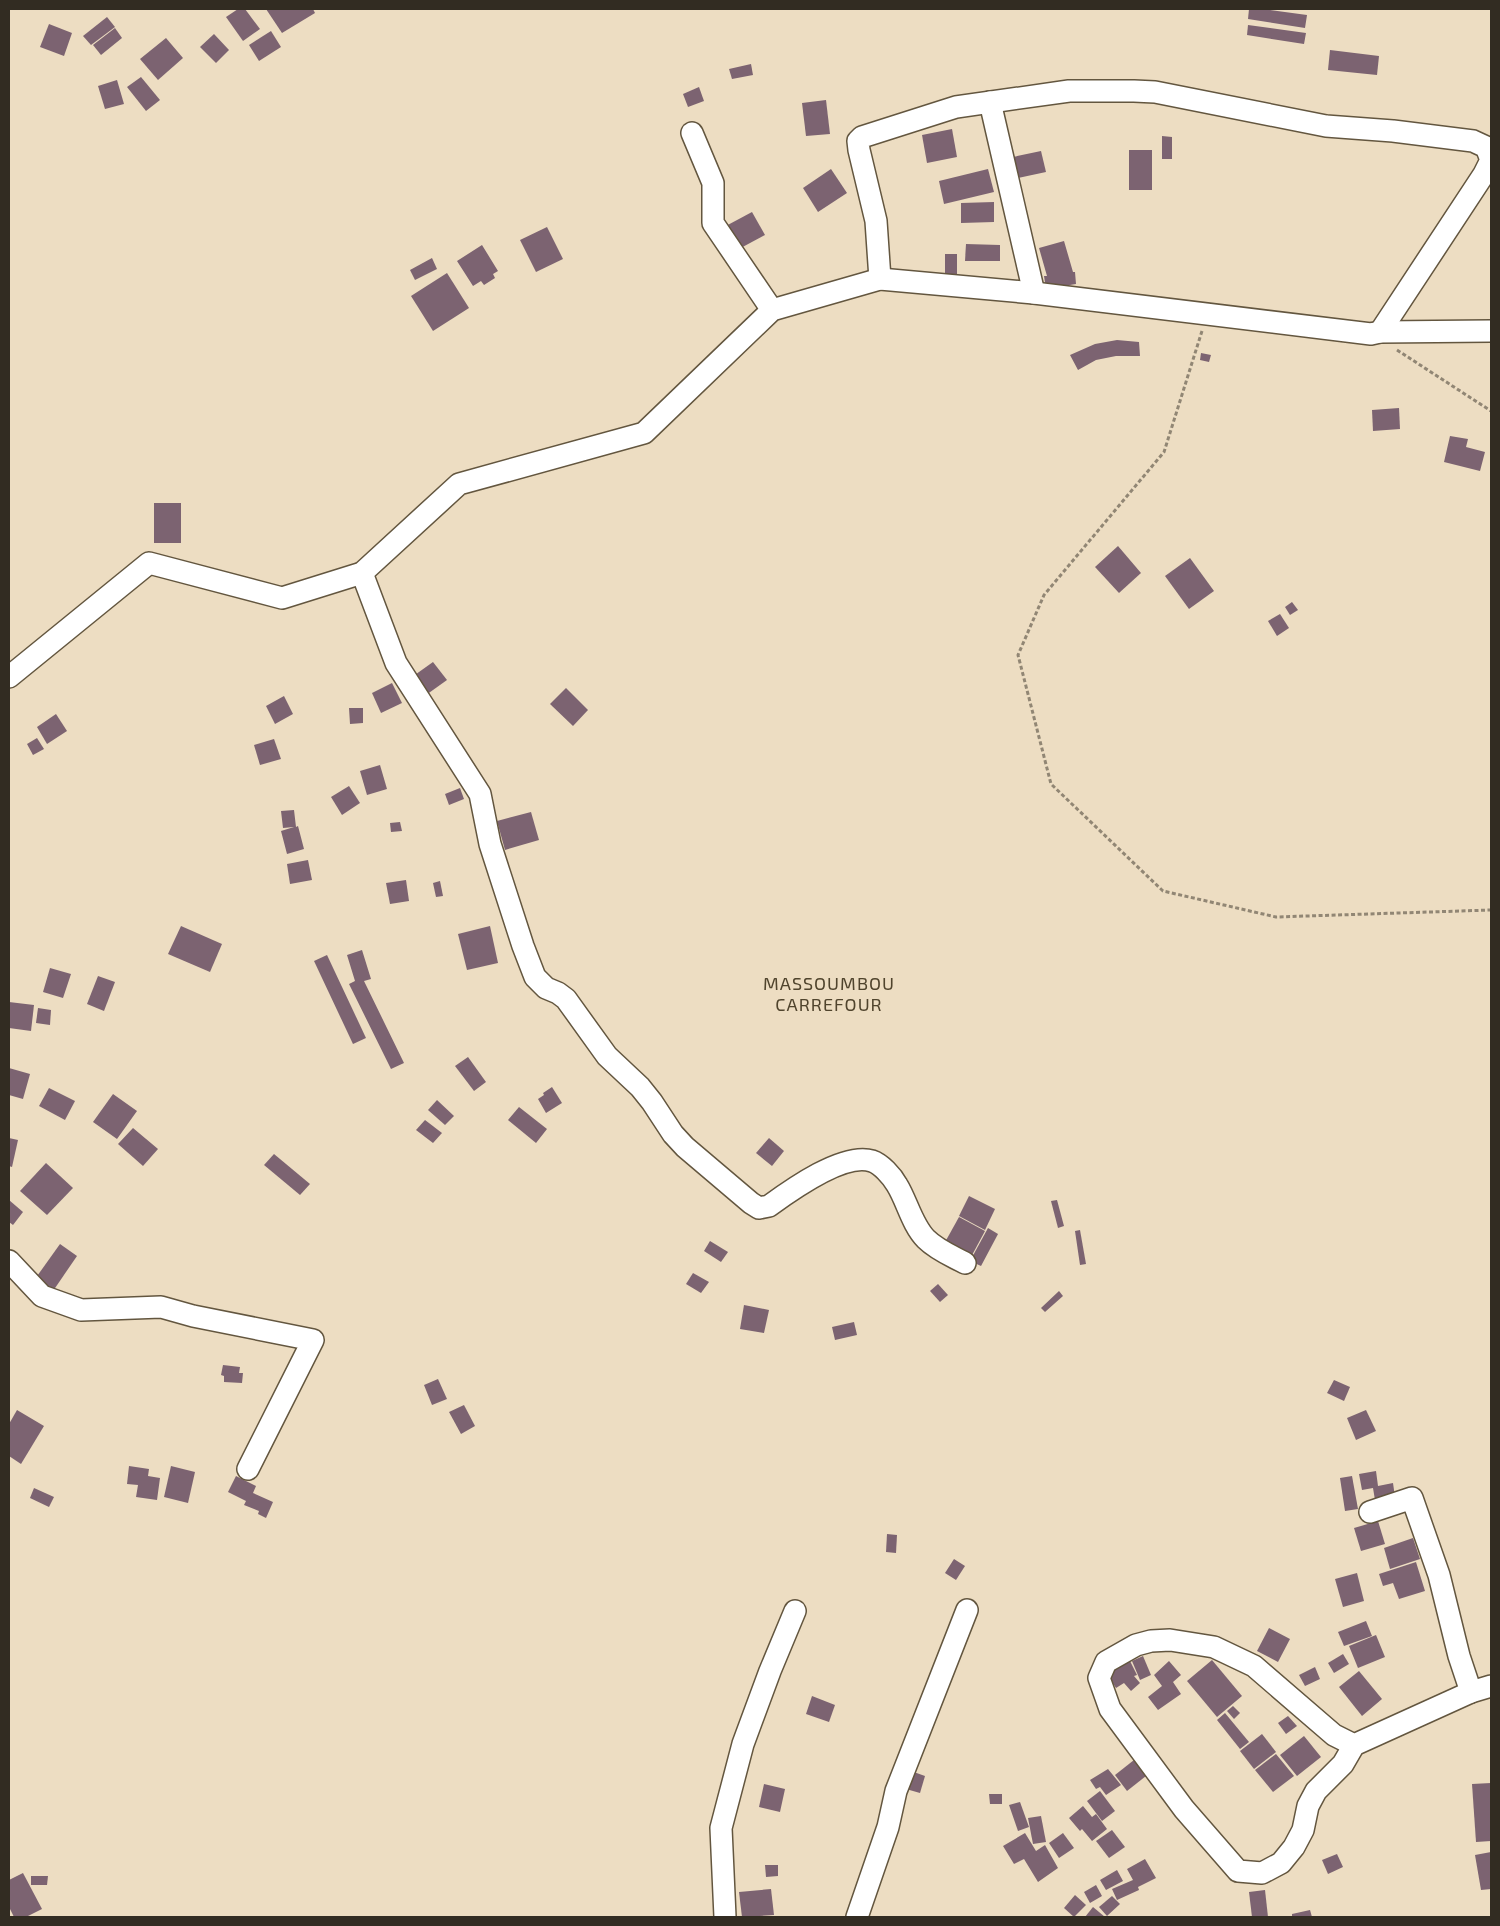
<svg xmlns="http://www.w3.org/2000/svg" width="1500" height="1926" viewBox="0 0 1500 1926" font-family="'Exo 2',sans-serif">
	<style>
		.building { fill: #7c6371 }
		.lines { fill: none; stroke-linecap: round; stroke-linejoin: round }
		.minor-casing { stroke: #63563f; stroke-width: 24 }
		.path { stroke: #918674; stroke-width: 3; stroke-dasharray: 4 2.5; stroke-linecap: butt }
		.minor { stroke: #fff; stroke-width: 21 }
		.labels { text-anchor: middle; stroke-width: 5; stroke-linejoin: round; paint-order: stroke }
		.quarter-label { font-size: 18px; letter-spacing: 1px; fill: #50442d; stroke: #edddc2 }
	</style>
	<rect width="100%" height="100%" fill="#edddc2"/>
	<g class="building">
		<polygon points="238,9 245,9 260,29 243,41 226,17"/>
		<polygon points="266,9 313,9 315,13 282,33"/>
		<polygon points="1249,9 1263,9 1307,15 1305,28 1248,19"/>
		<polygon points="107,17 115,27 91,45 83,36"/>
		<polygon points="49,24 72,33 64,56 40,47"/>
		<polygon points="1248,25 1306,33 1304,44 1247,35"/>
		<polygon points="115,28 122,38 101,55 93,45"/>
		<polygon points="271,31 281,47 259,61 249,45"/>
		<polygon points="214,34 229,50 216,63 200,47"/>
		<polygon points="166,38 183,58 158,80 140,59"/>
		<polygon points="1330,50 1379,56 1377,75 1328,70"/>
		<polygon points="751,64 753,75 732,79 729,69"/>
		<polygon points="141,77 160,100 146,111 127,87"/>
		<polygon points="117,80 124,104 105,109 98,86"/>
		<polygon points="699,87 704,101 688,107 683,94"/>
		<polygon points="826,100 830,134 806,136 802,103"/>
		<polygon points="952,129 957,157 927,163 922,135"/>
		<polygon points="1162,136 1172,137 1172,159 1162,159"/>
		<rect x="1129" y="150" width="23" height="40"/>
		<polygon points="1041,151 1046,172 1018,178 1013,157"/>
		<polygon points="831,169 847,193 818,212 803,188"/>
		<polygon points="988,169 994,192 944,204 939,181"/>
		<polygon points="994,202 994,222 961,223 961,203"/>
		<polygon points="752,212 765,235 737,250 724,227"/>
		<polygon points="547,227 563,259 536,272 520,240"/>
		<polygon points="1064,241 1073,272 1075,272 1076,284 1046,289 1044,276 1047,276 1039,248"/>
		<polygon points="966,244 1000,245 1000,261 965,261"/>
		<polygon points="482,245 498,271 493,274 495,278 484,285 481,281 473,286 457,261"/>
		<rect x="945" y="254" width="12" height="23"/>
		<polygon points="432,258 437,269 415,280 410,270"/>
		<polygon points="447,273 469,308 433,331 411,296"/>
		<polygon points="1117,340 1139,342 1140,356 1116,356 1096,360 1078,370 1070,355 1095,344"/>
		<polygon points="1201,353 1211,355 1209,362 1200,360"/>
		<polygon points="1399,408 1400,429 1373,431 1372,410"/>
		<polygon points="1450,436 1468,439 1466,447 1485,452 1480,471 1444,462"/>
		<rect x="154" y="503" width="27" height="40"/>
		<polygon points="1118,546 1141,573 1119,593 1095,567"/>
		<polygon points="1190,558 1214,591 1189,609 1165,576"/>
		<polygon points="1292,602 1298,610 1290,615 1285,607"/>
		<polygon points="1280,614 1289,628 1277,636 1268,621"/>
		<polygon points="433,662 447,680 426,695 412,677"/>
		<polygon points="392,683 402,703 381,713 372,693"/>
		<polygon points="566,688 588,710 573,726 550,704"/>
		<polygon points="284,696 293,714 275,724 266,706"/>
		<polygon points="349,708 363,708 363,723 350,724"/>
		<polygon points="56,714 67,731 47,744 37,727"/>
		<polygon points="37,738 44,749 33,755 27,744"/>
		<polygon points="274,739 281,759 260,765 254,745"/>
		<polygon points="380,765 387,789 367,795 360,771"/>
		<polygon points="349,786 360,803 342,815 331,797"/>
		<polygon points="460,788 464,799 449,805 445,794"/>
		<polygon points="294,810 296,827 298,826 304,849 287,854 281,831 294,827 283,828 281,811"/>
		<polygon points="531,812 539,840 505,850 497,821"/>
		<polygon points="400,822 402,831 391,832 390,823"/>
		<polygon points="308,860 312,880 290,884 287,864"/>
		<polygon points="406,880 409,901 390,904 386,883"/>
		<polygon points="440,881 443,896 436,897 433,883"/>
		<polygon points="181,926 222,944 210,972 168,954"/>
		<polygon points="490,926 498,963 467,970 458,934"/>
		<polygon points="362,950 371,979 364,981 404,1063 391,1069 349,984 355,981 347,955"/>
		<polygon points="327,955 366,1038 353,1044 314,961"/>
		<polygon points="50,968 71,974 63,998 43,992"/>
		<polygon points="98,976 115,982 104,1011 87,1004"/>
		<polygon points="9,1002 34,1005 31,1031 9,1028"/>
		<polygon points="38,1008 51,1010 50,1025 36,1023"/>
		<polygon points="468,1057 486,1082 474,1091 455,1066"/>
		<polygon points="9,1068 30,1074 23,1099 9,1095"/>
		<polygon points="552,1087 562,1103 546,1113 538,1099 544,1095 543,1093"/>
		<polygon points="49,1088 75,1101 65,1120 39,1106"/>
		<polygon points="113,1094 137,1111 117,1139 93,1122"/>
		<polygon points="437,1100 454,1116 445,1125 428,1110"/>
		<polygon points="519,1107 547,1129 536,1143 508,1120"/>
		<polygon points="425,1120 442,1133 433,1143 416,1130"/>
		<polygon points="133,1128 158,1149 143,1166 118,1144"/>
		<polygon points="9,1138 18,1140 12,1167 9,1166"/>
		<polygon points="769,1138 784,1151 772,1166 756,1153"/>
		<polygon points="274,1154 310,1184 300,1195 264,1165"/>
		<polygon points="46,1163 73,1188 47,1215 20,1191"/>
		<polygon points="969,1196 995,1209 985,1230 959,1216"/>
		<polygon points="9,1200 23,1212 13,1225 9,1222"/>
		<polygon points="1057,1200 1064,1226 1058,1228 1051,1201"/>
		<polygon points="959,1217 985,1231 971,1257 944,1244"/>
		<polygon points="988,1228 998,1234 981,1266 970,1261"/>
		<polygon points="1080,1230 1086,1264 1080,1265 1075,1231"/>
		<polygon points="710,1241 728,1252 721,1262 704,1251"/>
		<polygon points="60,1244 77,1256 53,1291 35,1279"/>
		<polygon points="693,1273 709,1282 701,1293 686,1284"/>
		<polygon points="938,1284 948,1295 940,1302 930,1291"/>
		<polygon points="1059,1291 1063,1296 1045,1312 1041,1308"/>
		<polygon points="744,1305 769,1310 764,1333 740,1329"/>
		<polygon points="854,1322 857,1335 835,1340 832,1327"/>
		<polygon points="223,1365 240,1367 239,1373 243,1373 242,1383 224,1382 224,1376 221,1375"/>
		<polygon points="438,1379 447,1399 432,1405 424,1385"/>
		<polygon points="1334,1380 1350,1387 1344,1401 1327,1393"/>
		<polygon points="464,1405 475,1426 461,1434 449,1412"/>
		<polygon points="17,1410 44,1426 21,1464 9,1456 9,1424"/>
		<polygon points="1366,1410 1376,1431 1356,1440 1347,1418"/>
		<polygon points="129,1466 149,1469 148,1476 160,1478 157,1500 136,1497 138,1485 127,1484"/>
		<polygon points="171,1466 195,1472 188,1503 164,1497"/>
		<polygon points="1376,1471 1378,1486 1393,1483 1395,1497 1375,1500 1373,1488 1362,1490 1359,1474"/>
		<polygon points="236,1476 256,1486 253,1493 273,1502 266,1518 258,1514 259,1511 244,1505 246,1501 228,1492"/>
		<polygon points="1352,1476 1358,1509 1345,1511 1340,1478"/>
		<polygon points="34,1488 54,1497 49,1507 30,1498"/>
		<polygon points="1378,1521 1385,1544 1361,1551 1354,1528"/>
		<polygon points="887,1534 897,1535 896,1553 886,1552"/>
		<polygon points="1413,1538 1420,1559 1390,1569 1384,1548"/>
		<polygon points="954,1559 965,1566 956,1580 945,1573"/>
		<polygon points="1416,1562 1425,1591 1399,1599 1393,1583 1383,1586 1379,1574"/>
		<polygon points="1357,1573 1364,1601 1343,1607 1335,1579"/>
		<polygon points="1366,1621 1372,1636 1344,1646 1338,1632"/>
		<polygon points="1269,1628 1290,1639 1278,1662 1257,1651"/>
		<polygon points="1376,1635 1385,1657 1358,1668 1349,1646"/>
		<polygon points="1343,1654 1349,1664 1334,1673 1328,1663"/>
		<polygon points="1143,1656 1151,1675 1140,1680 1132,1661"/>
		<polygon points="1129,1659 1137,1675 1134,1676 1140,1683 1131,1691 1124,1683 1116,1688 1105,1671"/>
		<polygon points="1212,1660 1242,1696 1217,1717 1187,1681"/>
		<polygon points="1169,1661 1181,1675 1173,1682 1181,1694 1158,1710 1148,1697 1162,1686 1154,1675"/>
		<polygon points="1315,1667 1320,1679 1305,1686 1299,1675"/>
		<polygon points="1359,1671 1382,1699 1362,1716 1339,1687"/>
		<polygon points="812,1696 835,1705 829,1722 806,1714"/>
		<polygon points="1233,1706 1240,1713 1234,1719 1227,1711"/>
		<polygon points="1225,1713 1249,1742 1240,1749 1217,1720"/>
		<polygon points="1288,1716 1297,1726 1286,1734 1278,1723"/>
		<polygon points="1262,1734 1276,1752 1254,1769 1240,1751"/>
		<polygon points="1304,1736 1321,1757 1297,1776 1280,1755"/>
		<polygon points="1276,1754 1294,1776 1273,1792 1255,1770"/>
		<polygon points="1134,1760 1146,1776 1127,1791 1115,1775"/>
		<polygon points="1108,1769 1121,1785 1106,1795 1100,1787 1096,1789 1090,1780"/>
		<polygon points="911,1771 925,1776 920,1793 906,1789"/>
		<polygon points="1491,1783 1491,1841 1476,1842 1472,1784"/>
		<polygon points="764,1784 785,1789 780,1812 759,1807"/>
		<polygon points="1100,1791 1115,1811 1102,1821 1087,1801"/>
		<polygon points="989,1794 1002,1794 1002,1804 990,1804"/>
		<polygon points="1020,1802 1029,1827 1018,1831 1009,1805"/>
		<polygon points="1083,1806 1092,1817 1096,1814 1107,1829 1092,1841 1082,1829 1080,1831 1069,1818"/>
		<polygon points="1041,1816 1046,1842 1033,1844 1028,1818"/>
		<polygon points="1112,1830 1125,1847 1109,1858 1096,1841"/>
		<polygon points="1025,1833 1036,1851 1045,1845 1058,1868 1038,1882 1024,1859 1014,1864 1003,1846"/>
		<polygon points="1063,1833 1074,1848 1059,1858 1049,1843"/>
		<polygon points="1491,1852 1491,1889 1481,1890 1475,1855"/>
		<polygon points="1337,1854 1343,1867 1328,1874 1322,1860"/>
		<polygon points="1145,1859 1156,1878 1138,1887 1139,1890 1117,1900 1112,1889 1133,1880 1127,1869"/>
		<polygon points="765,1865 778,1865 778,1876 766,1877"/>
		<polygon points="1117,1870 1123,1881 1106,1890 1100,1880"/>
		<polygon points="23,1873 42,1909 26,1917 14,1917 9,1907 9,1880"/>
		<polygon points="31,1876 48,1876 47,1885 31,1885"/>
		<polygon points="1096,1885 1102,1896 1090,1903 1084,1892"/>
		<polygon points="771,1889 774,1915 742,1917 739,1892"/>
		<polygon points="1265,1890 1268,1917 1252,1917 1249,1892"/>
		<polygon points="1075,1895 1086,1905 1074,1917 1064,1908"/>
		<polygon points="1112,1896 1120,1904 1107,1916 1099,1907"/>
		<polygon points="1093,1907 1105,1917 1085,1917"/>
		<polygon points="1310,1910 1312,1917 1292,1917 1292,1914"/>
	</g>
	<g class="lines">
		<defs>
			<g id="minor">
				<polyline points="990,102 1034,293"/>
				<polyline points="692,133 713,183 713,223 772,310"/>
				<polyline points="880,279 876,221 859,150 858,141 862,137 956,107 1069,91 1134,91 1155,92 1326,126 1393,131 1473,141 1486,147 1491,160 1484,174 1380,332"/>
				<path d="M362,573L396,663L480,794L490,844L523,946L535,977L546,988L558,993L566,999L607,1056L640,1087L652,1102L673,1134L685,1147L751,1203L759,1208L769,1206C791,1190 844,1152 872,1161C881,1164 892,1176 897,1185C907,1201 912,1225 926,1239C937,1250 952,1256 965,1263"/>
				<polyline points="9,677 149,563 282,598 362,573 459,484 644,433 772,310 880,279 1034,293 1371,334 1380,332 1491,331"/>
				<polyline points="9,1261 42,1296 81,1310 161,1307 193,1316 313,1340 248,1469"/>
				<polyline points="1370,1512 1412,1498 1439,1575 1459,1656 1471,1692"/>
				<polyline points="1354,1745 1334,1735 1254,1666 1214,1647 1170,1640 1151,1641 1136,1645 1106,1662 1099,1678 1110,1709 1184,1809 1238,1871 1262,1873 1281,1863 1294,1847 1303,1830 1308,1806 1316,1791 1343,1764 1354,1745 1471,1692 1491,1686"/>
				<polyline points="725,1917 721,1828 743,1744 770,1671 795,1611"/>
				<polyline points="857,1917 888,1827 896,1791 967,1610"/>
			</g>
		</defs>
		<use href="#minor" class="minor-casing"/>
		<g class="path">
			<polyline points="1202,331 1164,452 1044,595 1018,655 1051,784 1163,891 1276,917 1491,910"/>
			<polyline points="1397,350 1491,411"/>
		</g>
		<use href="#minor" class="minor"/>
	</g>
	<g class="labels">
		<g class="quarter-label">
			<text x="829" y="990">MASSOUMBOU<tspan x="829" dy="21">CARREFOUR</tspan></text>
		</g>
	</g>
	<rect width="1500" height="1926" fill="none" stroke="#322c22" stroke-width="20"/>
</svg>
